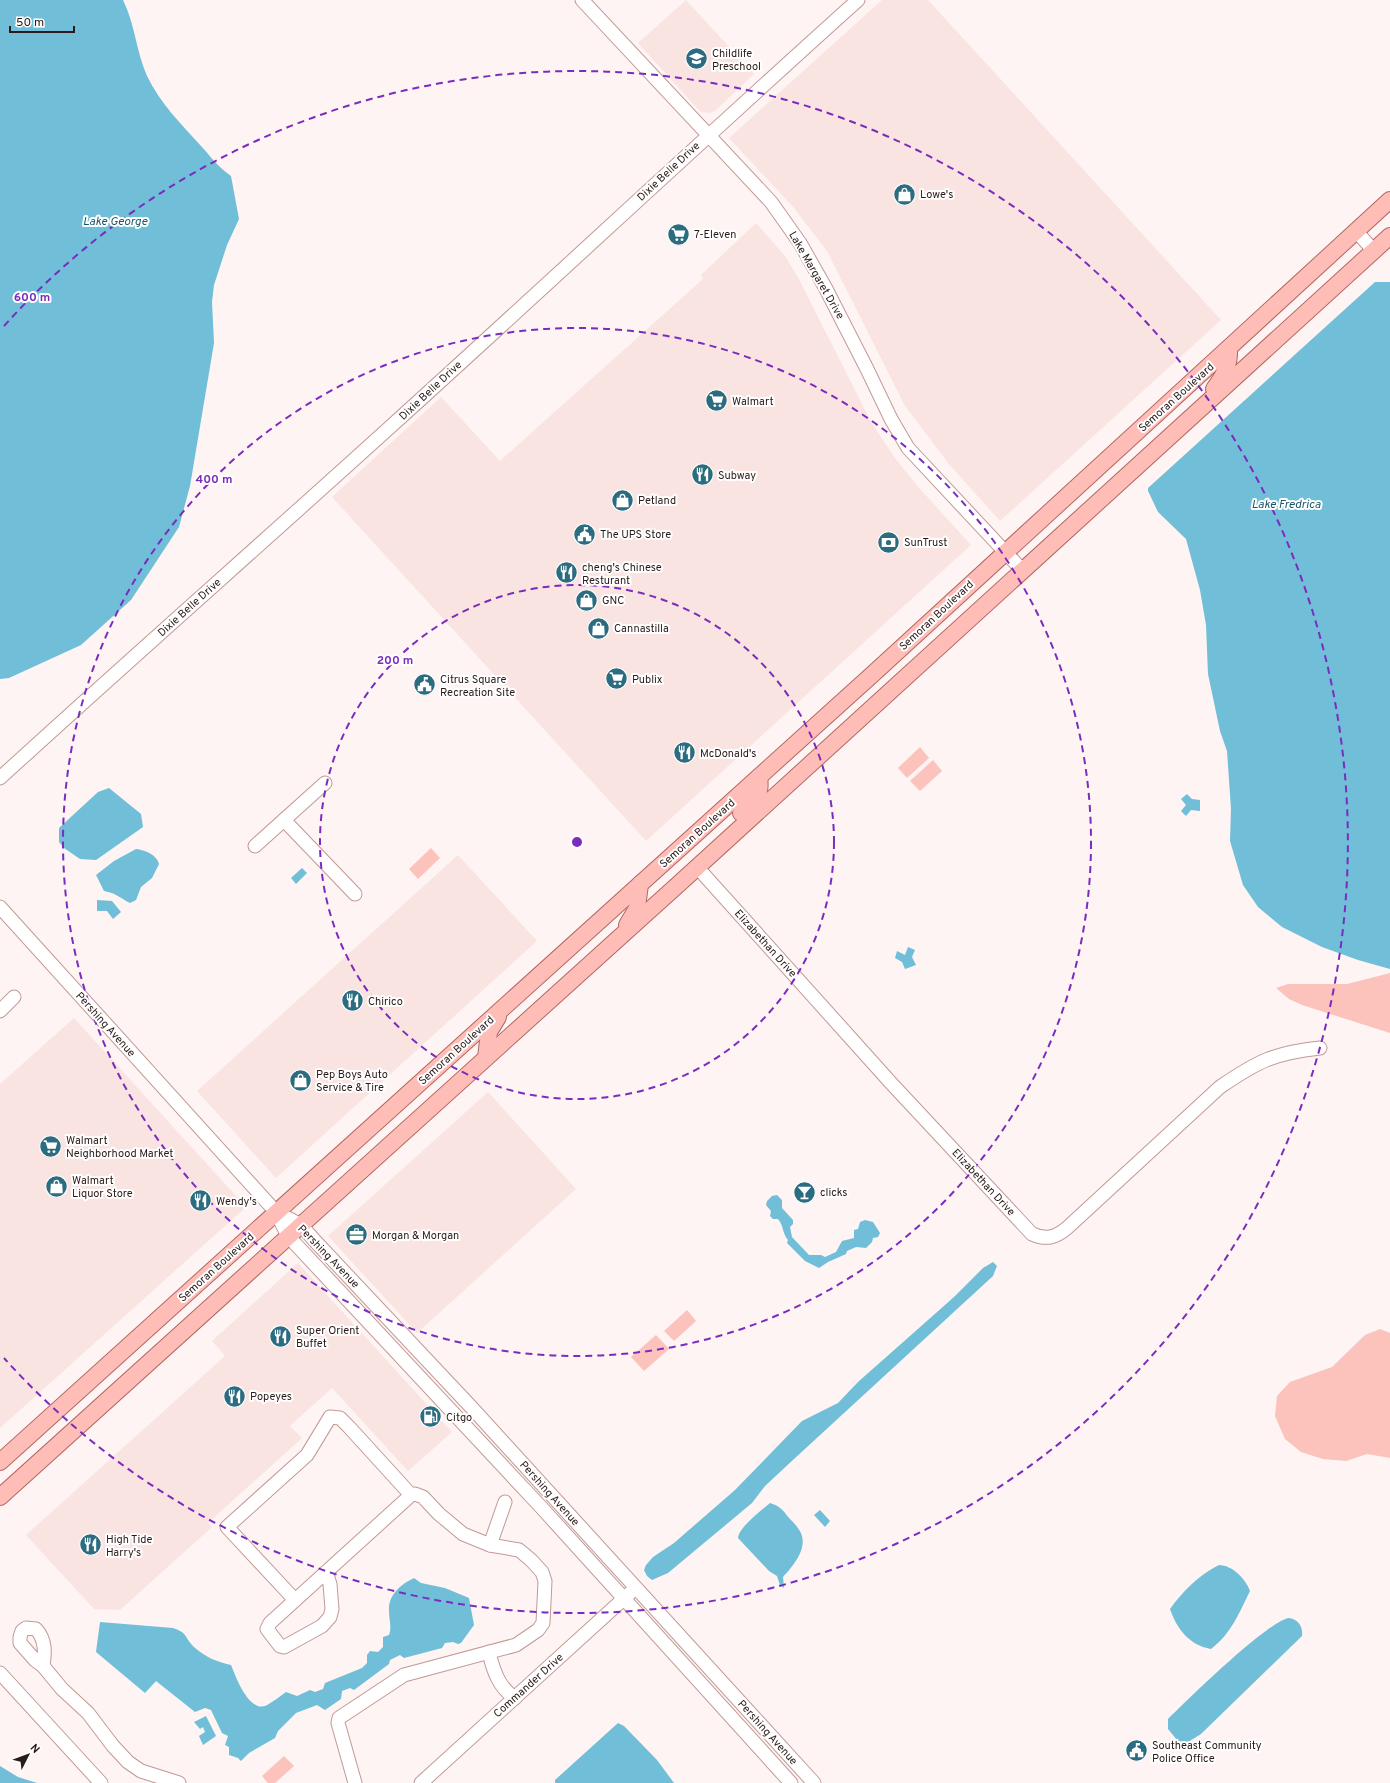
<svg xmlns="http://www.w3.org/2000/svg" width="1390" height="1783" viewBox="0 0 1390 1783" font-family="Overpass,sans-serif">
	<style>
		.built { fill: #f9e4e1 }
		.green { fill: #fcc2bc }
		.water { fill: #70bed7 }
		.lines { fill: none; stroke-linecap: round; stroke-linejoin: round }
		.minor-casing { stroke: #c29995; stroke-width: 15 }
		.major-casing { stroke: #b46762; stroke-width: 18 }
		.minor { stroke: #fff; stroke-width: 13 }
		.major { stroke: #ffbdb8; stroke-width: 16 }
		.ring { fill: none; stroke: #7b2cbf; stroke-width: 2; stroke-dasharray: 7 5 }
		.labels { text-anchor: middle; stroke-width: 4; stroke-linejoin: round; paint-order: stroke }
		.poi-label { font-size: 11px; fill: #2a1a19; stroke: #fff; text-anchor: start }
		.street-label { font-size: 11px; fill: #2a1a19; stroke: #fff }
		.water-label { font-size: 12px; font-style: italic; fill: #18586a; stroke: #fff }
		.centre { fill: #7b2cbf; stroke: #fff; stroke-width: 2 }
		.ring-label { font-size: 12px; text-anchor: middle; font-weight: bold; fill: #7b2cbf; stroke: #fff; stroke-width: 4; stroke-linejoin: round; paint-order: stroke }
	</style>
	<rect width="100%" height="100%" fill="#fdf4f3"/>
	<g class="built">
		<polygon points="686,0 754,74 715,111 710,113 701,112 697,108 638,43"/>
		<polygon points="882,0 928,0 1221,320 1000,521 949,464 905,406 827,251 794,208 729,138"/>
		<polygon points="756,223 785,256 800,281 871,422 895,458 920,489 971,545 646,841 332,497 441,397 500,461 703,279 701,275"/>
		<polygon points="458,855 537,941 276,1178 197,1091"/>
		<polygon points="74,1018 246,1207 0,1428 0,1084"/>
		<polygon points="488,1092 576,1189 417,1333 328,1236"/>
		<polygon points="298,1263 452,1432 408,1471 332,1388 290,1426 302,1438 208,1523 212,1527 120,1610 94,1609 26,1535 225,1356 212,1341"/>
	</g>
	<g class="green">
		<polygon points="920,747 929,758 907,778 898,768"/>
		<polygon points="933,760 942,771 920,791 910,781"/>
		<polygon points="431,848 440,858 418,879 409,869"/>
		<polygon points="1390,973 1390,1033 1302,1005 1289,999 1276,988 1288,984 1347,984"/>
		<polygon points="687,1310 696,1321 674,1341 664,1331"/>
		<polygon points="1380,1329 1390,1333 1390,1458 1367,1454 1346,1461 1323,1459 1301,1452 1285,1439 1275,1416 1277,1396 1290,1382 1332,1367 1365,1335"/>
		<polygon points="656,1335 669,1349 644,1371 631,1357"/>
		<polygon points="284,1756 294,1766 275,1783 268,1783 262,1776"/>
	</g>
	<g class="water">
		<path d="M0,0H123C135,24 136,51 147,76C160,103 181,124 201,146C211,157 218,167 231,176L239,219L227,245L214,285L212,302L214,343L190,486L179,527L131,600L81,645L9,678L0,679Z"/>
		<polygon points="1375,282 1390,282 1390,969 1358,960 1322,947 1282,927 1258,907 1243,885 1230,841 1231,809 1227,751 1220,731 1208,674 1206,625 1200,590 1186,539 1158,512 1148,491 1148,488"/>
		<polygon points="109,788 141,814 143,827 96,860 80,859 64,848 59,842 59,828 98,792"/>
		<polygon points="1187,794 1192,799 1200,800 1200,811 1191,810 1186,816 1181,811 1186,805 1181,799"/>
		<path d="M136,849C145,850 157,855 159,864L152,878L141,887L136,900L130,903C120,898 116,893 104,891L96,875L114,861Z"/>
		<polygon points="302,868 307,873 296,884 291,878"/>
		<polygon points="97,900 112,901 121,912 113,919 107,911 97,911"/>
		<polygon points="908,947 915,950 912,957 916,965 905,969 902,962 895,958 897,951 905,955"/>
		<path d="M777,1195L782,1200V1208L793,1220V1224L790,1227L792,1237L809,1255H821L825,1257L836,1252L842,1241L854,1238V1230L858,1229L860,1222L865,1220L873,1222L880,1233L878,1237L873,1238L872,1242L866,1248L856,1247L847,1251L846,1254L828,1262L819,1268L805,1261L787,1243L788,1240C782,1233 784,1226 778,1219H773L770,1216L771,1211L766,1205L767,1201L772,1196Z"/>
		<polygon points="993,1262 997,1266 993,1276 794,1459 765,1486 752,1503 668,1573 652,1580 647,1576 644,1570 646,1565 653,1557 674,1543 735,1490 802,1421 838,1403 858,1382 954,1297 983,1268"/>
		<path d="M770,1503C780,1506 783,1510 789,1518C794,1523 800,1529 802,1536C806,1551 792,1567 783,1577L784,1588L780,1585L777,1576L769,1571L738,1538C739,1527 761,1511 770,1503Z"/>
		<polygon points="820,1510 830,1521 825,1527 814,1515"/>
		<path d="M1219,1565C1232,1565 1246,1579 1250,1591C1239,1613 1231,1634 1211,1649C1189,1645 1177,1629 1170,1609C1183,1591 1199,1575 1219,1565Z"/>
		<path d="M414,1578L421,1583L445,1588L469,1598L474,1625L461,1643L458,1644L453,1642L445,1643L442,1648L404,1658L400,1655L390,1660L389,1664L354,1690L350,1688L342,1691L341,1699L325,1710L317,1705L296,1713L278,1731L275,1738L249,1753L241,1761L238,1758L229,1755V1747L225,1745L228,1736L222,1733L211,1710L205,1708L195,1712L156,1681L145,1693L96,1652L100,1622L173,1628C188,1633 184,1637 194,1647C205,1657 217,1662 231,1665C236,1677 248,1711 265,1706C272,1703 280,1696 286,1692L297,1696L310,1690L315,1692L323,1689L325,1683L362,1668L367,1663V1655L370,1651L378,1652L383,1647V1637L389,1635C392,1627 389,1620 389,1611C388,1595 401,1584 414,1578Z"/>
		<path d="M1289,1618C1299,1620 1303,1627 1302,1636L1201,1734L1188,1742L1178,1741L1168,1729V1719C1187,1700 1268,1621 1289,1618Z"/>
		<polygon points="206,1716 216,1736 203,1745 199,1736 205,1732 203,1727 200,1729 194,1722"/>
		<polygon points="618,1723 624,1726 657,1760 674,1783 555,1783 555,1780"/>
		<polygon points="0,1766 18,1777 37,1783 0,1783"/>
	</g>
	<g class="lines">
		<defs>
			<g id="minor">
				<polyline points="582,0 771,202 800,243 825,287 867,369 891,419 908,448 1022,570"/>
				<polyline points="1356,231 1374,251"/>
				<path d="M0,778C129,660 260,545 389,428C546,286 701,141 858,0"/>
				<polyline points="284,820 355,894"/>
				<polyline points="255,846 325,783"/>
				<path d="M697,867L891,1083L1032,1234C1046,1240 1055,1238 1067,1228L1220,1087C1258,1061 1274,1053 1320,1048"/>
				<polyline points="0,907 276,1212 288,1236 541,1507 791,1783"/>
				<polyline points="0,1011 14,997"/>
				<polyline points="276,1212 301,1225 316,1242 473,1409 814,1783"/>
				<polyline points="490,1545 505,1502"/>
				<polyline points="326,1572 330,1584 332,1609 330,1617 322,1626 284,1647 280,1646 267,1629 270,1623 411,1495 415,1494 423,1497 439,1514 463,1534 490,1545 519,1550 531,1560 542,1572 545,1581 543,1623 538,1630 516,1645 404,1675 339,1718 338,1723 355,1783"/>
				<polyline points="295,1600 227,1527 307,1455 330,1417 340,1418 349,1427 411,1495"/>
				<path d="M489,1652C493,1670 499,1688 515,1698"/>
				<path d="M43,1666C45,1653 46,1640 36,1629L26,1628L22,1631L20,1637V1643L35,1660L43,1666L62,1689L88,1713L113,1746L128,1762L141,1771L179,1783"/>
				<polyline points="0,1673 101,1783"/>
				<polyline points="421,1783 630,1593"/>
			</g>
			<g id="major">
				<path d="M1214,389C1224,375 1230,366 1229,348"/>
				<path d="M741,813C755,801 762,796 759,777"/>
				<polyline points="627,925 637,908 640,884"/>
				<polyline points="486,1058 489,1032 498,1017"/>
				<polyline points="0,1462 874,673 1390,200"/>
				<polyline points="0,1497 682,881 1390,236"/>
			</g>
		</defs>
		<use href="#minor" class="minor-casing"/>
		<use href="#major" class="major-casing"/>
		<use href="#minor" class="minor"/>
		<use href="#major" class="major"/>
	</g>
	<g class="ring">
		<circle cx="577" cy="842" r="257"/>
		<circle cx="577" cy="842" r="514"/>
		<path d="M4 326A771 771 0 1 1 4 1358"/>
	</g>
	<defs>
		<symbol id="school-disc" viewBox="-11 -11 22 22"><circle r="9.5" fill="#2c6c80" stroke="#fff"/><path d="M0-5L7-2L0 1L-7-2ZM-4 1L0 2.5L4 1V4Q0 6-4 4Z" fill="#fff"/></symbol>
		<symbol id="shop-disc" viewBox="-11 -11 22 22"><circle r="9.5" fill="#2c6c80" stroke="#fff"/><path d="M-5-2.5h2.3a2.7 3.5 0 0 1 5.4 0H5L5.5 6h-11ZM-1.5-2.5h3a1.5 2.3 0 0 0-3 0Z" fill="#fff"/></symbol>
		<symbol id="supermarket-disc" viewBox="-11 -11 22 22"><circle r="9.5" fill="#2c6c80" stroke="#fff"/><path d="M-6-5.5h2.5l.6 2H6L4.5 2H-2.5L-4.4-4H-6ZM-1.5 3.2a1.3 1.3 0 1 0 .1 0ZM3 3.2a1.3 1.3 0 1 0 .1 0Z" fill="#fff"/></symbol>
		<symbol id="restaurant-disc" viewBox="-11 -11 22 22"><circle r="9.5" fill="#2c6c80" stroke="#fff"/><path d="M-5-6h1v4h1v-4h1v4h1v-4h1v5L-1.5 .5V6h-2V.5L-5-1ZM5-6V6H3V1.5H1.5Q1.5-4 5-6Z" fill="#fff"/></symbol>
		<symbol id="civic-disc" viewBox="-11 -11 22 22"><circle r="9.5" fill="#2c6c80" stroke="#fff"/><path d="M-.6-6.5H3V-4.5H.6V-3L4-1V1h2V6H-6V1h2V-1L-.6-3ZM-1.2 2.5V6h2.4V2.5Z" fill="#fff"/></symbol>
		<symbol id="bank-disc" viewBox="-11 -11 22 22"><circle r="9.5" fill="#2c6c80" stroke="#fff"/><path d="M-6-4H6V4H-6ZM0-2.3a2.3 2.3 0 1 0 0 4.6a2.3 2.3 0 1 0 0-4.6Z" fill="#fff"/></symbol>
		<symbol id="bar-disc" viewBox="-11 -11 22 22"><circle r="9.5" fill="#2c6c80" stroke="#fff"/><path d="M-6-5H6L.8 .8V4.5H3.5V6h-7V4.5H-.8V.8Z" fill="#fff"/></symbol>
		<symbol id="office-disc" viewBox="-11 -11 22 22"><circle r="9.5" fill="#2c6c80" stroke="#fff"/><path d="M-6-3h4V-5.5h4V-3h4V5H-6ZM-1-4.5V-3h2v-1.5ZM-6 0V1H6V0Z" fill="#fff"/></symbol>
		<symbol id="fuel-disc" viewBox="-11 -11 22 22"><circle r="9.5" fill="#2c6c80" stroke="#fff"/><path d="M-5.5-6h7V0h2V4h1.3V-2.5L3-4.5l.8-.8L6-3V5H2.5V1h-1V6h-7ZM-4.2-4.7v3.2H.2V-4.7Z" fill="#fff"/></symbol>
	</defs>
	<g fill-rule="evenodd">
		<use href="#school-disc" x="684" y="46" width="25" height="25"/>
		<use href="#shop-disc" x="892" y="182" width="25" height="25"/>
		<use href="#supermarket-disc" x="666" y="222" width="25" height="25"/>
		<use href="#supermarket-disc" x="704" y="388" width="25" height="25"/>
		<use href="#restaurant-disc" x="690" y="462" width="25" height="25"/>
		<use href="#shop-disc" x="610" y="488" width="25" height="25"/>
		<use href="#civic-disc" x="572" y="522" width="25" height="25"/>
		<use href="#bank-disc" x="876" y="530" width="25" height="25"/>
		<use href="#restaurant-disc" x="554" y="560" width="25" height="25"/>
		<use href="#shop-disc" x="574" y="588" width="25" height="25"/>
		<use href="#shop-disc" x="586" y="616" width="25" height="25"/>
		<use href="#supermarket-disc" x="604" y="666" width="25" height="25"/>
		<use href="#civic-disc" x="412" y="672" width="25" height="25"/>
		<use href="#restaurant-disc" x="672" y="740" width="25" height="25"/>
		<use href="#restaurant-disc" x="340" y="988" width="25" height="25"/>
		<use href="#shop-disc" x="288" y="1068" width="25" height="25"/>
		<use href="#supermarket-disc" x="38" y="1134" width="25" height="25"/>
		<use href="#shop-disc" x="44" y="1174" width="25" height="25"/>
		<use href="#bar-disc" x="792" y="1180" width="25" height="25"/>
		<use href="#restaurant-disc" x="188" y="1188" width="25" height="25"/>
		<use href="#office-disc" x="344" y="1222" width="25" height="25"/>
		<use href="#restaurant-disc" x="268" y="1324" width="25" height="25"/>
		<use href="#restaurant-disc" x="222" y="1384" width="25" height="25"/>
		<use href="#fuel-disc" x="418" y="1404" width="25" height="25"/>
		<use href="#restaurant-disc" x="78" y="1532" width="25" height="25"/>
		<use href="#civic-disc" x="1124" y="1738" width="25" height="25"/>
	</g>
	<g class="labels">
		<g class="poi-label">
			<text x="712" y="57">Childlife<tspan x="712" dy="13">Preschool</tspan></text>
			<text x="920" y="198">Lowe's</text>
			<text x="694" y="238">7-Eleven</text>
			<text x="732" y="405">Walmart</text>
			<text x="718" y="479">Subway</text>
			<text x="638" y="504">Petland</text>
			<text x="600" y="538">The UPS Store</text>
			<text x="904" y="546">SunTrust</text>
			<text x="582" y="571">cheng's Chinese<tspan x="582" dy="13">Resturant</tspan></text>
			<text x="602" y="604">GNC</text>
			<text x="614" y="632">Cannastilla</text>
			<text x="440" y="683">Citrus Square<tspan x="440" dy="13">Recreation Site</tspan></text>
			<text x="632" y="683">Publix</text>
			<text x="700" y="757">McDonald's</text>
			<text x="368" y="1005">Chirico</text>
			<text x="316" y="1078">Pep Boys Auto<tspan x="316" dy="13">Service &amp; Tire</tspan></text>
			<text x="66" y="1144">Walmart<tspan x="66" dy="13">Neighborhood Market</tspan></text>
			<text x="72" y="1184">Walmart<tspan x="72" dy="13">Liquor Store</tspan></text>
			<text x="820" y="1196">clicks</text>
			<text x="216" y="1205">Wendy's</text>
			<text x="372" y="1239">Morgan &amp; Morgan</text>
			<text x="296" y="1334">Super Orient<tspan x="296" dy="13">Buffet</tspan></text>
			<text x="250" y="1400">Popeyes</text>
			<text x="446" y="1421">Citgo</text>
			<text x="106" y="1543">High Tide<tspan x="106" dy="13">Harry's</tspan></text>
			<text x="1152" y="1749">Southeast Community<tspan x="1152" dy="13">Police Office</tspan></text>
		</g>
		<g class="street-label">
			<text transform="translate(668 171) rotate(-43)" y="4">Dixie Belle Drive</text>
			<text transform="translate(817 275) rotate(60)" y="4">Lake Margaret Drive</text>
			<text transform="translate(430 390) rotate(-43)" y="4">Dixie Belle Drive</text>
			<text transform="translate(1176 397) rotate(-42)" y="4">Semoran Boulevard</text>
			<text transform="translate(189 607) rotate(-42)" y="4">Dixie Belle Drive</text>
			<text transform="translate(936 615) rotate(-43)" y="4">Semoran Boulevard</text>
			<text transform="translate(697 833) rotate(-42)" y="4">Semoran Boulevard</text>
			<text transform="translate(766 943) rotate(48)" y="4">Elizabethan Drive</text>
			<text transform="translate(106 1024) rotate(48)" y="4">Pershing Avenue</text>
			<text transform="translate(456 1050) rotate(-42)" y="4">Semoran Boulevard</text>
			<text transform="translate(984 1182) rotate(47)" y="4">Elizabethan Drive</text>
			<text transform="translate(329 1256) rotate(46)" y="4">Pershing Avenue</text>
			<text transform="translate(216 1267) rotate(-42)" y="4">Semoran Boulevard</text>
			<text transform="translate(550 1493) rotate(48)" y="4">Pershing Avenue</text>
			<text transform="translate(528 1685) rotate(-42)" y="4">Commander Drive</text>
			<text transform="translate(768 1732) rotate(48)" y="4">Pershing Avenue</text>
		</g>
		<g class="water-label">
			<text x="115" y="225">Lake George</text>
			<text x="1286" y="508">Lake Fredrica</text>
		</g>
	</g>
	<circle cx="577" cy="842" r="6" class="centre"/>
	<g class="ring-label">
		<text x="32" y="301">600 m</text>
		<text x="214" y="483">400 m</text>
		<text x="395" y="664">200 m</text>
	</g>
	<g transform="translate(28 1755) rotate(48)" stroke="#ffffff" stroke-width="3" paint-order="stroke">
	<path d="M0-3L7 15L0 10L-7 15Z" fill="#2a1a19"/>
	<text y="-6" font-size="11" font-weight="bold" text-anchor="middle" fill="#2a1a19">N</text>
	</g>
	<path d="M10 26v6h64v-6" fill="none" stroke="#2a1a19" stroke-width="2"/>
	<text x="16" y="26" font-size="12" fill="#2a1a19" stroke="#ffffff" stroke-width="3" paint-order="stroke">50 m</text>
</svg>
